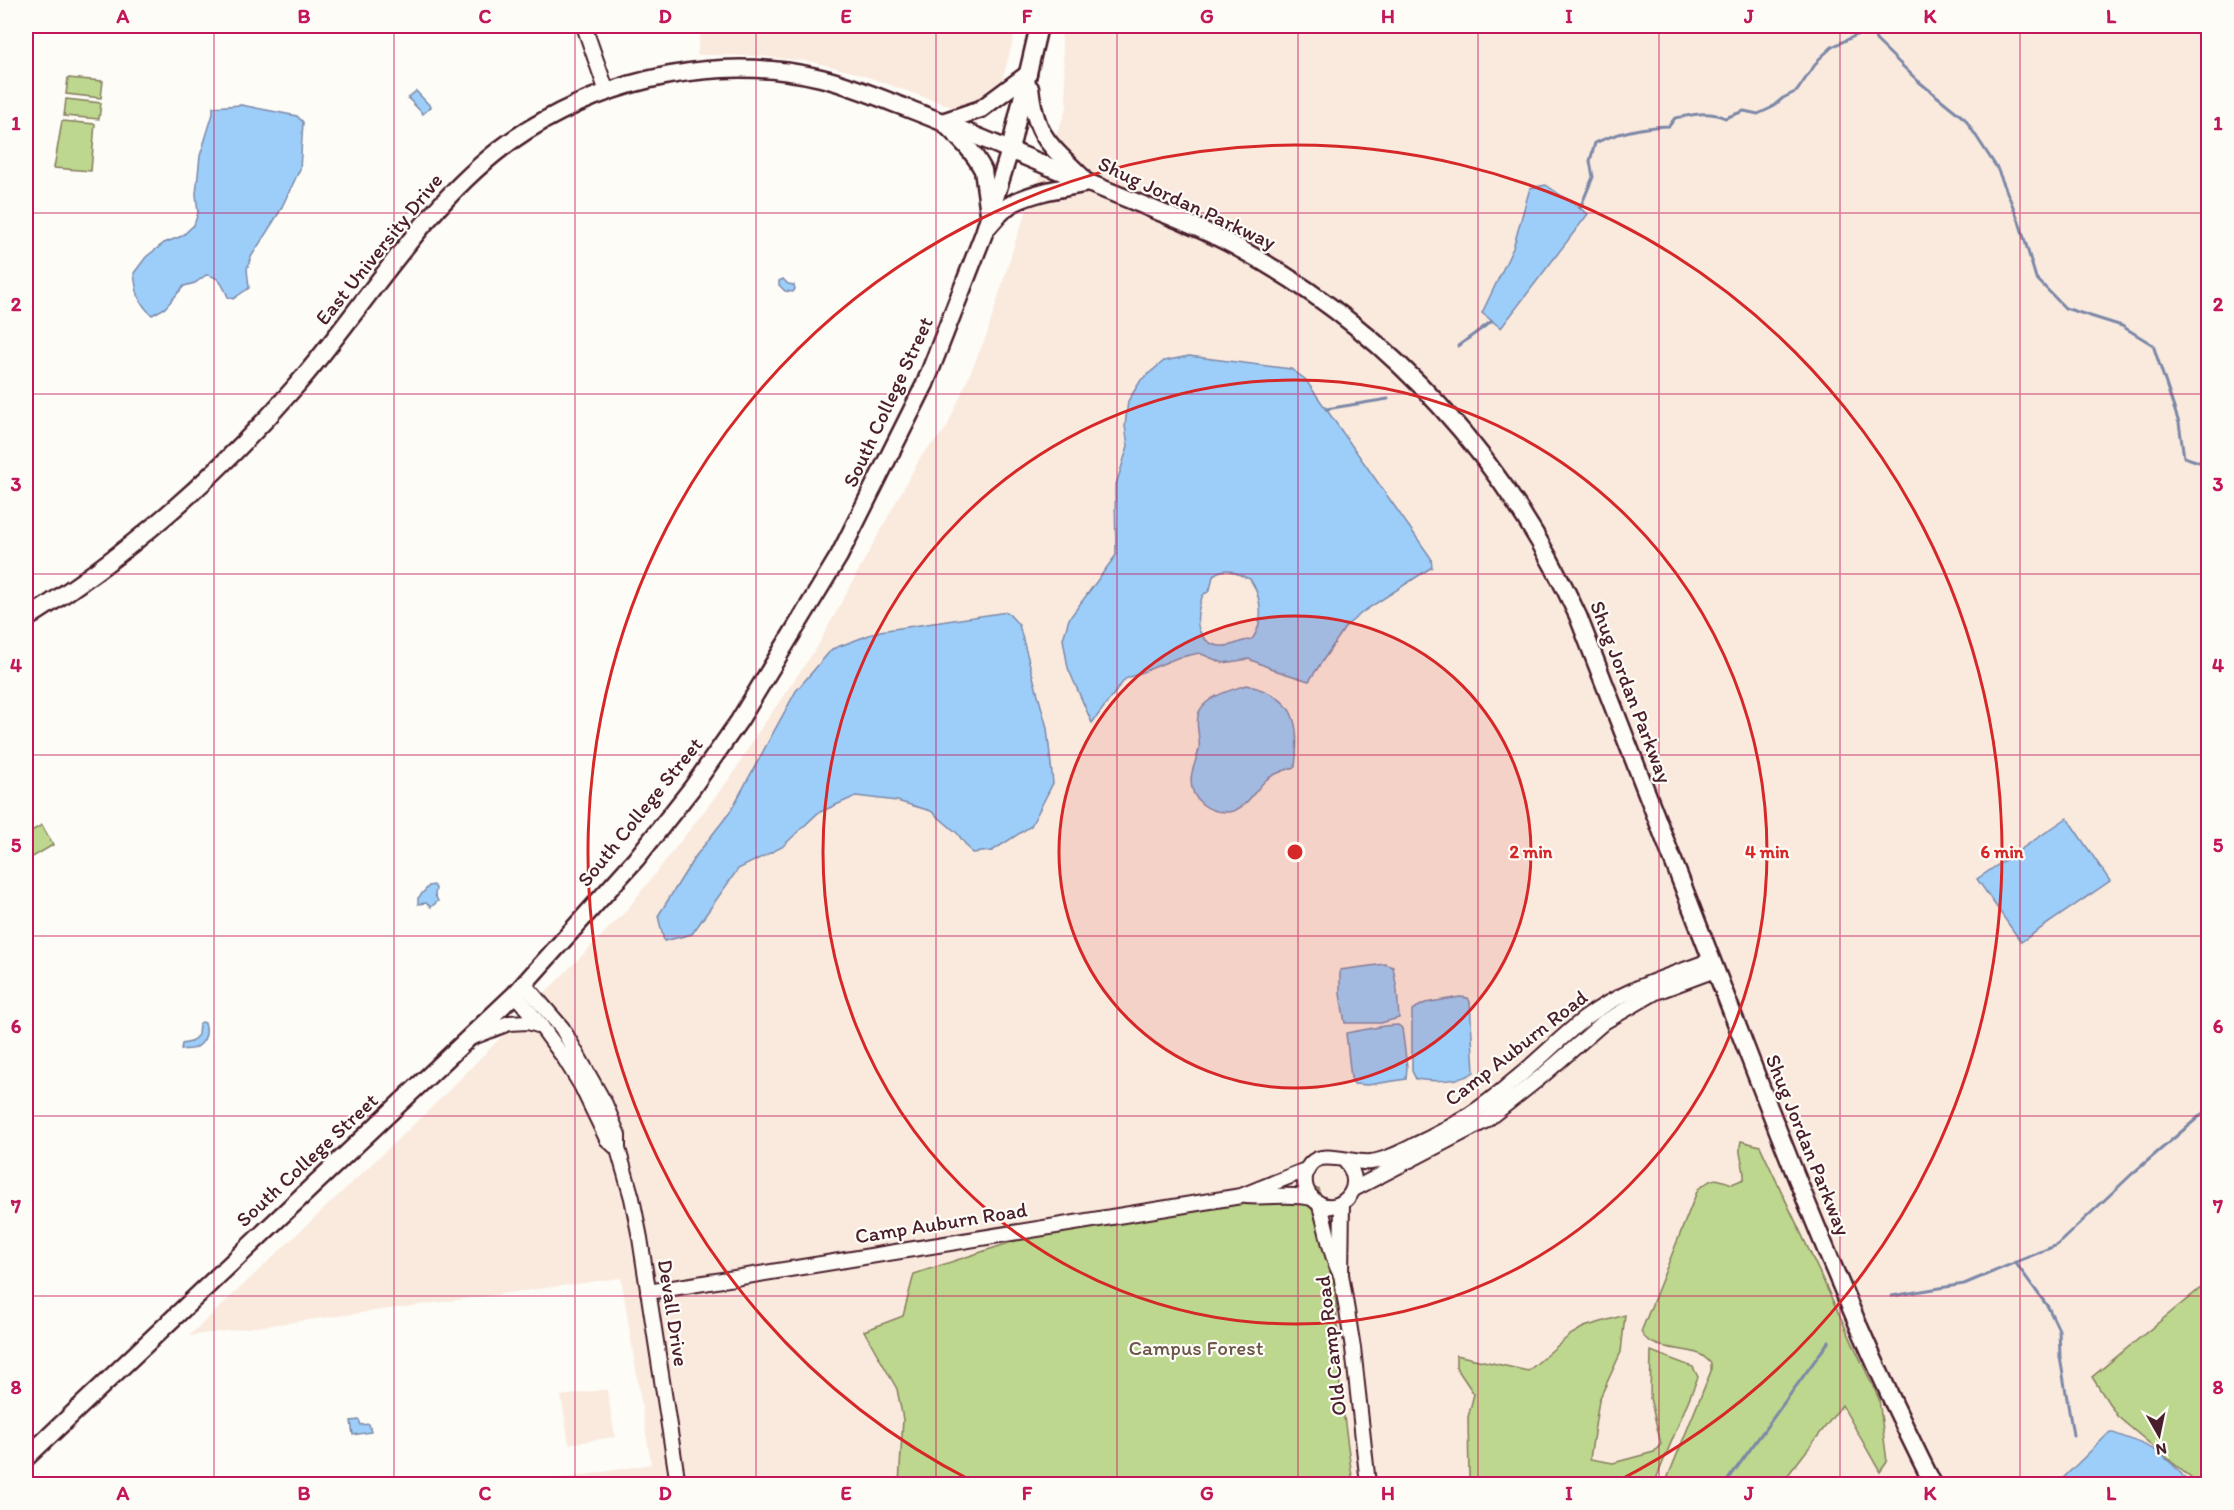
<svg xmlns="http://www.w3.org/2000/svg" width="2234" height="1510" viewBox="0 0 2234 1510" font-family="Itim,sans-serif">
	<style>
		.built { fill: #faeade }
		.green { fill: #bdd78e; stroke: #847b5c; stroke-width: 1.5 }
		.water { fill: #9dcefa; stroke: #7c88a7; stroke-width: 1.5; fill-rule: evenodd }
		.lines { fill: none; stroke-linecap: round; stroke-linejoin: round }
		.stream { stroke: #7c88a7; stroke-width: 3 }
		.minor-casing { stroke: #4a1f2b; stroke-width: 18 }
		.major-casing { stroke: #4a1f2b; stroke-width: 21 }
		.minor { stroke: #fdfcf7; stroke-width: 14 }
		.major { stroke: #fdfcf7; stroke-width: 16 }
		.grid { fill: none; stroke: #c2185b; stroke-width: 1.5; stroke-opacity: 0.55 }
		.ring { fill: none; stroke: #d62828; stroke-width: 3 }
		.labels { text-anchor: middle; stroke-width: 4.5; stroke-linejoin: round; paint-order: stroke }
		.street-label { font-size: 21px; fill: #4a1f2b; stroke: #fdfcf7 }
		.park-label { font-size: 21px; fill: #6c5649; stroke: #fdfcf7 }
		.centre { fill: #d62828; stroke: #fdfcf7; stroke-width: 3 }
		.ring-label { font-size: 18px; text-anchor: middle; font-weight: bold; fill: #d62828; stroke: #fdfcf7; stroke-width: 4.5; stroke-linejoin: round; paint-order: stroke }
		.neatline { fill: none; stroke: #c2185b; stroke-width: 2 }
		.grid-label { font-size: 20px; text-anchor: middle; font-weight: bold; fill: #c2185b }
	</style>
	<rect width="100%" height="100%" fill="#fdfcf7"/>
	<filter id="ink" filterUnits="userSpaceOnUse"><feTurbulence type="fractalNoise" baseFrequency=".0167" numOctaves="2"/><feDisplacementMap in="SourceGraphic" scale="12" xChannelSelector="R" yChannelSelector="G"/><feConvolveMatrix kernelMatrix="1 2 1 2 8 2 1 2 1" color-interpolation-filters="sRGB"/></filter>
	<g filter="url(#ink)">
		<g class="built">
			<polygon points="701,26 1017,26 1001,85 987,98 972,105 952,107 856,73 813,62 759,56 697,55"/>
			<polygon points="1063,26 2208,26 2208,1484 530,1484 651,1464 621,1278 189,1336 429,1110 626,911 733,774 757,734 817,647 921,456 946,429 987,334 1016,239 1067,107 1061,31"/>
			<polygon points="607,1389 615,1437 569,1444 561,1396"/>
		</g>
		<g class="green">
			<polygon points="68,78 103,81 101,98 66,94"/>
			<polygon points="66,99 101,103 99,119 64,116"/>
			<polygon points="62,121 95,124 91,171 54,168"/>
			<polygon points="42,825 53,845 26,861 26,834"/>
			<path d="M1741,1141L1760,1146L1879,1399L1887,1462L1880,1472L1842,1405L1781,1484H1665L1711,1371V1363C1707,1360 1703,1355 1699,1354C1683,1347 1650,1351 1641,1332L1698,1189C1714,1177 1714,1177 1732,1184L1744,1179C1745,1163 1737,1156 1741,1141Z"/>
			<polygon points="1318,1188 1334,1256 1340,1387 1353,1484 899,1484 903,1419 897,1389 864,1331 903,1316 914,1274 1018,1240"/>
			<polygon points="2208,1282 2208,1484 2198,1484 2117,1416 2092,1377"/>
			<polygon points="1625,1315 1621,1352 1599,1400 1590,1459 1613,1463 1654,1452 1661,1444 1650,1398 1651,1351 1693,1367 1698,1377 1654,1484 1492,1484 1487,1481 1469,1477 1468,1417 1474,1394 1456,1367 1456,1355 1528,1371 1570,1335 1584,1327"/>
		</g>
		<g class="water">
			<polygon points="416,91 431,107 423,114 408,98"/>
			<path d="M241,105L297,116L303,122L300,169L279,213L251,257L247,269L249,288L233,299L228,297C223,286 220,276 206,275L195,283L184,286L165,308L152,315C138,303 136,291 134,273L146,257L164,243L182,236L194,225L198,213L196,194L200,156L213,114V107Z"/>
			<polygon points="1546,185 1588,214 1501,328 1482,313 1513,248 1530,188"/>
			<polygon points="783,279 788,284 794,285 795,289 793,292 785,291 779,285 779,281"/>
			<path d="M1189,356L1291,369L1305,379L1431,558L1432,567L1364,611L1346,626L1309,681L1277,671L1249,659L1223,663L1199,653L1177,658L1125,679L1092,723L1068,668L1063,639L1069,619L1116,555L1115,488L1128,446L1125,426L1128,401L1141,380L1164,361ZM1228,570L1250,579C1261,596 1265,620 1253,638C1249,641 1245,640 1240,642C1212,654 1192,637 1199,608C1200,604 1201,597 1204,594C1205,593 1207,593 1208,592C1216,583 1205,572 1228,570Z"/>
			<polygon points="1007,612 1019,625 1047,728 1053,783 1031,826 992,851 972,853 957,833 931,811 897,801 856,796 818,813 782,847 738,869 692,934 664,941 658,916 695,857 730,812 796,691 832,649 880,631"/>
			<path d="M1246,685C1296,697 1300,721 1295,767C1285,770 1274,773 1266,780C1255,790 1245,811 1228,812C1209,813 1191,801 1191,780C1191,770 1197,759 1199,749C1201,737 1194,724 1199,712C1206,696 1232,690 1246,685Z"/>
			<polygon points="2067,818 2110,881 2021,942 1977,879"/>
			<polygon points="433,885 436,888 435,895 438,901 431,907 426,903 418,904 418,898 429,886"/>
			<polygon points="1385,964 1393,967 1397,990 1399,1018 1381,1023 1345,1023 1340,994 1340,970"/>
			<path d="M1460,997L1468,998L1470,1002L1474,1072C1462,1082 1431,1082 1416,1079L1412,1071V1010L1425,1003Z"/>
			<path d="M202,1022L205,1023C210,1040 198,1052 181,1049L182,1044L191,1042L198,1035L199,1024Z"/>
			<polygon points="1384,1026 1398,1025 1402,1028 1407,1067 1406,1079 1368,1085 1354,1084 1351,1078 1346,1033"/>
			<polygon points="359,1420 361,1425 369,1424 371,1432 353,1435 351,1421"/>
			<path d="M2110,1432C2148,1445 2165,1450 2189,1484H2057Z"/>
		</g>
		<g class="lines">
			<g class="stream">
				<polyline points="1872,26 1876,40 1918,81 1965,119 1997,168 2019,221 2036,278 2065,308 2122,326 2153,345 2179,423 2184,457 2208,465"/>
				<path d="M1580,208L1593,177L1590,161L1595,143C1619,132 1642,127 1669,126L1675,118C1692,115 1708,110 1725,118L1744,111L1758,114L1771,108L1783,98L1797,91L1819,59L1832,47L1873,27"/>
				<polyline points="1458,346 1492,321"/>
				<polyline points="1326,409 1388,399"/>
				<polyline points="2015,1262 2048,1307 2059,1330 2060,1357 2073,1435"/>
				<polyline points="1892,1296 1964,1284 2057,1245 2132,1174 2208,1109"/>
				<polyline points="1725,1484 1829,1341"/>
			</g>
			<defs>
				<g id="minor">
					<polyline points="584,26 607,92"/>
					<polyline points="524,984 562,1028 605,1104 618,1135 618,1149 632,1198 640,1238 678,1484"/>
					<polyline points="515,994 541,1026"/>
					<polyline points="473,1037 509,1023 528,1022 541,1026 565,1059 581,1085 607,1139 618,1149"/>
					<path d="M1345,1161C1371,1188 1335,1222 1312,1198C1307,1193 1304,1185 1305,1177C1311,1142 1350,1165 1371,1162C1387,1160 1403,1151 1417,1144C1450,1129 1485,1106 1512,1082C1537,1062 1559,1039 1584,1019C1622,990 1668,976 1712,960"/>
					<polyline points="1354,1189 1485,1121 1542,1076 1604,1022 1656,992 1715,970"/>
					<path d="M1246,1196C1268,1198 1290,1193 1312,1198"/>
					<path d="M1319,1203C1327,1226 1329,1252 1340,1273"/>
					<polyline points="1342,1203 1341,1274 1353,1348 1368,1484"/>
					<polyline points="648,1292 1241,1196 1308,1169"/>
				</g>
				<g id="major">
					<path d="M1030,88C1036,137 1048,143 1081,176"/>
					<polyline points="942,122 981,109 1028,74"/>
					<path d="M947,126C961,140 974,152 983,170L989,213"/>
					<path d="M988,227C996,218 1004,207 1015,202C1037,191 1065,188 1088,183"/>
					<path d="M26,619C125,557 218,476 295,387C368,304 432,190 526,131C613,77 721,54 821,78C846,84 871,94 896,104C939,120 981,138 1024,156C1064,173 1103,189 1143,205C1176,219 1211,232 1242,250C1392,332 1507,461 1578,616C1633,756 1687,897 1742,1038C1800,1189 1860,1340 1933,1484"/>
					<polyline points="26,1458 515,994 636,859 692,788 739,721 839,556 925,384 984,233 1010,150 1039,26"/>
				</g>
			</defs>
			<use href="#minor" class="minor-casing"/>
			<use href="#major" class="major-casing"/>
			<use href="#minor" class="minor"/>
			<use href="#major" class="major"/>
		</g>
	</g>
	<path class="grid" d="M214,26V1484M394,26V1484M575,26V1484M756,26V1484M936,26V1484M1117,26V1484M1298,26V1484M1478,26V1484M1659,26V1484M1840,26V1484M2020,26V1484M26,213H2208M26,394H2208M26,574H2208M26,755H2208M26,936H2208M26,1116H2208M26,1296H2208"/>
	<circle cx="1295" cy="852" r="236" fill="#d62828" fill-opacity=".12"/>
	<g class="ring">
		<circle cx="1295" cy="852" r="236"/>
		<circle cx="1295" cy="852" r="472"/>
		<path d="M974 1482A707 707 0 1 1 1616 1482"/>
	</g>
	<g class="labels">
		<g class="street-label">
			<text transform="translate(1187 203) rotate(25)" y="7">Shug Jordan Parkway</text>
			<text transform="translate(379 249) rotate(-51)" y="7">East University Drive</text>
			<text transform="translate(888 402) rotate(-65)" y="7">South College Street</text>
			<text transform="translate(1631 692) rotate(69)" y="7">Shug Jordan Parkway</text>
			<text transform="translate(640 812) rotate(-51)" y="7">South College Street</text>
			<text transform="translate(1516 1048) rotate(-38)" y="7">Camp Auburn Road</text>
			<text transform="translate(1808 1145) rotate(68)" y="7">Shug Jordan Parkway</text>
			<text transform="translate(307 1160) rotate(-43)" y="7">South College Street</text>
			<text transform="translate(941 1223) rotate(-9)" y="7">Camp Auburn Road</text>
			<text transform="translate(673 1313) rotate(81)" y="7">Devall Drive</text>
			<text transform="translate(1331 1346) rotate(-97)" y="7">Old Camp Road</text>
		</g>
		<g class="park-label">
			<text x="1196" y="1355">Campus Forest</text>
		</g>
	</g>
	<circle cx="1295" cy="852" r="9" class="centre"/>
	<g class="ring-label">
		<text x="1531" y="858">2 min</text>
		<text x="1767" y="858">4 min</text>
		<text x="2002" y="858">6 min</text>
	</g>
	<rect width="2234" height="1510" fill="none" stroke="#fdfcf7" stroke-width="66"/>
	<g transform="translate(2159 1435) rotate(171)" stroke="#fdfcf7" stroke-width="4.5" paint-order="stroke">
	<path d="M0-4.5L10 22L0 15L-10 22Z" fill="#4a1f2b"/>
	<text y="-9" font-size="16" font-weight="bold" text-anchor="middle" fill="#4a1f2b">N</text>
	</g>
	<rect x="33" y="33" width="2168" height="1444" class="neatline"/>
	<g class="grid-label">
		<text x="123" y="23">A</text>
		<text x="304" y="23">B</text>
		<text x="485" y="23">C</text>
		<text x="665" y="23">D</text>
		<text x="846" y="23">E</text>
		<text x="1027" y="23">F</text>
		<text x="1207" y="23">G</text>
		<text x="1388" y="23">H</text>
		<text x="1569" y="23">I</text>
		<text x="1749" y="23">J</text>
		<text x="1930" y="23">K</text>
		<text x="2111" y="23">L</text>
		<text x="16" y="130">1</text>
		<text x="2218" y="130">1</text>
		<text x="16" y="311">2</text>
		<text x="2218" y="311">2</text>
		<text x="16" y="491">3</text>
		<text x="2218" y="491">3</text>
		<text x="16" y="672">4</text>
		<text x="2218" y="672">4</text>
		<text x="16" y="852">5</text>
		<text x="2218" y="852">5</text>
		<text x="16" y="1033">6</text>
		<text x="2218" y="1033">6</text>
		<text x="16" y="1213">7</text>
		<text x="2218" y="1213">7</text>
		<text x="16" y="1394">8</text>
		<text x="2218" y="1394">8</text>
		<text x="123" y="1500">A</text>
		<text x="304" y="1500">B</text>
		<text x="485" y="1500">C</text>
		<text x="665" y="1500">D</text>
		<text x="846" y="1500">E</text>
		<text x="1027" y="1500">F</text>
		<text x="1207" y="1500">G</text>
		<text x="1388" y="1500">H</text>
		<text x="1569" y="1500">I</text>
		<text x="1749" y="1500">J</text>
		<text x="1930" y="1500">K</text>
		<text x="2111" y="1500">L</text>
	</g>
</svg>
